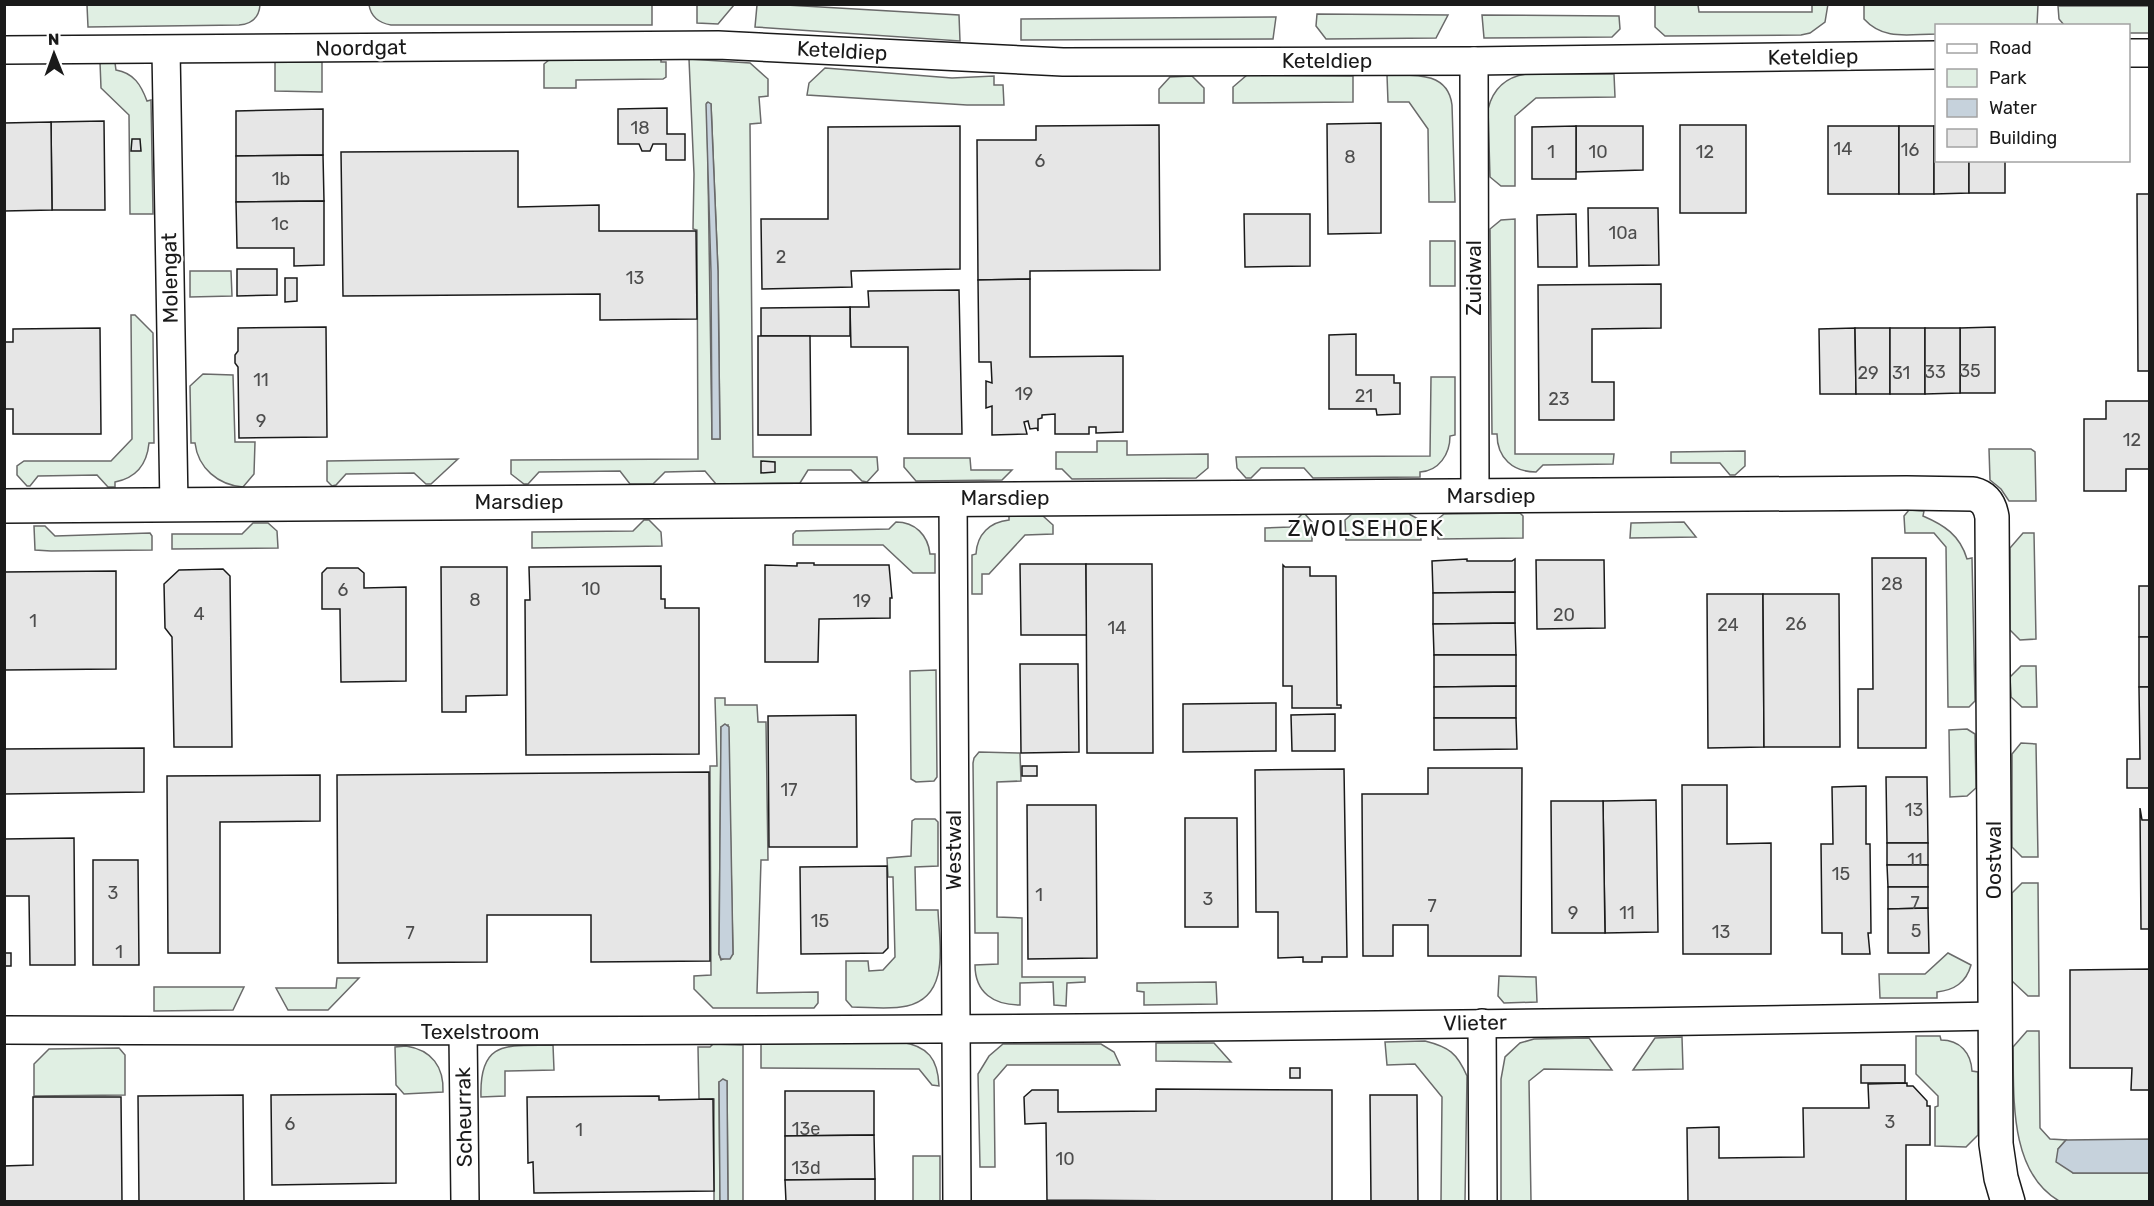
<svg xmlns="http://www.w3.org/2000/svg" width="2154" height="1206" viewBox="0 0 2154 1206" font-family="Rubik,sans-serif">
	<style>
		.green { fill: #e0efe3; stroke: #6a6a6a; stroke-width: 1.5; fill-rule: evenodd }
		.water { fill: #c6d2dc; stroke: #6a6a6a; stroke-width: 1.5 }
		.building { fill: #e6e6e6; stroke: #1a1a1a; stroke-width: 1.5 }
		.lines { fill: none; stroke-linecap: round; stroke-linejoin: round }
		.street-casing { stroke: #1a1a1a; stroke-width: 30 }
		.secondary-casing { stroke: #1a1a1a; stroke-width: 36 }
		.street { stroke: #fff; stroke-width: 27 }
		.secondary { stroke: #fff; stroke-width: 33 }
		.labels { text-anchor: middle; stroke-width: 4.5; stroke-linejoin: round; paint-order: stroke }
		.number-label { font-size: 18px; fill: #4d4d4d }
		.street-label { font-size: 21px; fill: #1a1a1a; stroke: #fff }
		.neighbourhood-label { font-size: 22px; letter-spacing: 1.5px; fill: #1a1a1a; stroke: #fff }
	</style>
	<rect width="100%" height="100%" fill="#fff"/>
	<g class="green">
		<polygon points="1828,4 1825,22 1810,33 1801,35 1665,36 1655,27 1655,5 1698,5 1699,12 1812,12 1812,5"/>
		<path d="M260,5C259,18 252,24 239,25L88,27L87,5Z"/>
		<path d="M369,5H652V25H391C379,23 371,17 369,5Z"/>
		<polygon points="697,5 697,4 734,5 718,24 697,23"/>
		<polygon points="757,5 786,5 959,15 960,41 755,27"/>
		<path d="M1864,5H2038L2037,25L1936,26V34C1909,34 1884,41 1864,19Z"/>
		<polygon points="2058,6 2149,6 2149,33 2129,33 2128,26 2064,25 2059,19"/>
		<polygon points="1317,14 1448,15 1436,38 1326,39 1316,26"/>
		<polygon points="1482,15 1619,16 1620,29 1612,37 1484,38"/>
		<polygon points="1276,17 1273,39 1021,40 1021,19"/>
		<polygon points="661,59 661,62 666,62 666,77 663,79 576,80 576,88 544,88 544,64 549,60"/>
		<path d="M689,59L750,63L768,79V96L759,97L761,123L750,124L753,457H877L878,470L867,482L862,481L851,470H808L800,483L716,484L705,471L665,472L653,484H630L620,471L539,472L528,484H524L511,474V460L698,459L697,230L693,229L694,174ZM707,103L711,104L718,271L720,439H712Z"/>
		<path d="M100,62L115,63L116,70C134,73 141,85 147,101L151,100L153,214H130L129,115L101,88Z"/>
		<polygon points="275,62 322,62 322,92 275,91"/>
		<polygon points="825,68 952,78 994,76 994,85 1003,85 1004,105 967,105 807,95 809,83"/>
		<path d="M1526,74H1614L1615,97L1536,98L1515,116V186H1501L1490,177L1488,109C1493,89 1506,77 1526,74Z"/>
		<polygon points="1247,75 1353,76 1353,102 1233,103 1233,87"/>
		<path d="M1387,75C1413,75 1448,71 1452,105L1455,202H1429L1428,129L1409,102H1388Z"/>
		<polygon points="1192,76 1204,88 1204,103 1159,103 1159,89 1170,77"/>
		<path d="M1515,219V454H1614L1613,464L1543,465L1536,472C1513,472 1497,458 1497,434H1492L1490,229L1501,220Z"/>
		<rect x="1430" y="241" width="25" height="45"/>
		<polygon points="190,271 231,271 232,296 190,297"/>
		<path d="M131,315H135L153,333L154,443H149C147,464 136,478 115,482V487H108L97,475L38,476L30,486H27L17,475V466L24,461H111L132,439Z"/>
		<path d="M203,374L233,375L235,442H255L254,474L243,487C218,485 198,468 195,443H191L190,386Z"/>
		<path d="M1431,377H1455V435L1450,436C1450,454 1439,471 1420,472V477L1313,478L1304,468H1261L1251,478H1246L1237,468L1236,457L1430,456Z"/>
		<polygon points="1097,441 1127,441 1127,455 1208,454 1208,468 1196,478 1072,479 1062,469 1056,469 1056,452 1097,452"/>
		<polygon points="1989,449 2031,449 2035,452 2036,501 2009,501 2001,489 1990,480"/>
		<polygon points="1745,451 1745,466 1735,475 1730,475 1720,463 1671,463 1671,452"/>
		<polygon points="904,458 970,458 971,470 1012,470 1002,480 916,481 904,467"/>
		<polygon points="458,459 431,484 426,484 414,473 346,474 336,485 332,486 327,481 327,461"/>
		<path d="M1909,510L1924,511L1923,516C1944,525 1960,535 1967,559L1972,558L1975,701L1969,707H1948L1946,547L1934,533H1905L1904,516Z"/>
		<polygon points="1520,513 1523,516 1523,538 1438,539 1438,519 1444,514"/>
		<polygon points="1302,514 1305,514 1312,522 1312,541 1265,541 1265,528 1290,527"/>
		<polygon points="1352,514 1409,514 1420,520 1421,540 1346,540 1345,520"/>
		<path d="M1009,516H1043L1053,525V534L1025,535L989,574H982V594H972V555L976,554C977,534 990,522 1009,520Z"/>
		<polygon points="644,520 649,520 661,532 662,546 532,548 532,532 633,531"/>
		<path d="M896,522C915,522 928,535 930,554H935V573H913L883,545H793V534L796,531L889,529Z"/>
		<polygon points="1684,522 1696,537 1630,538 1631,523"/>
		<polygon points="253,523 268,523 277,531 278,548 172,549 172,534 242,534"/>
		<polygon points="34,526 45,526 55,536 150,533 152,536 152,550 51,551 35,550"/>
		<polygon points="2023,533 2034,533 2036,639 2020,640 2010,630 2010,548"/>
		<polygon points="2021,666 2036,666 2037,707 2022,707 2011,697 2010,677"/>
		<polygon points="936,670 937,777 934,781 916,782 911,779 910,671"/>
		<path d="M715,698H725V705H757L758,722H766L768,860H761L757,993L818,992V1003L814,1008H713L694,989V976L711,975L710,766H717ZM728,725L733,954L721,960L719,954L721,727Z"/>
		<polygon points="1967,729 1975,734 1976,788 1967,796 1950,797 1949,730"/>
		<polygon points="2021,743 2036,744 2038,857 2022,857 2012,847 2012,754"/>
		<path d="M979,752L1020,753L1021,781L997,782V917L1022,918V977H1085V982L1067,983L1066,1006L1054,1005L1053,982L1020,983V1005C994,1005 975,993 975,965L998,964V933H975L973,763L974,758Z"/>
		<path d="M915,819H935L938,822V866L915,867L916,910H938C939,943 951,996 907,1006C890,1010 869,1007 852,1007L846,1000V961H868L869,971L883,970L895,957L893,877H888L887,858L911,856L912,821Z"/>
		<polygon points="2022,883 2038,883 2039,996 2028,996 2012,981 2012,893"/>
		<path d="M1948,953L1971,965C1966,983 1954,990 1937,992V998H1880L1879,974H1925Z"/>
		<polygon points="1499,976 1536,977 1537,1002 1504,1003 1498,996"/>
		<polygon points="337,978 359,978 328,1010 288,1010 276,988 336,988"/>
		<polygon points="1216,982 1217,1004 1144,1005 1144,992 1137,991 1137,983"/>
		<polygon points="154,987 244,987 233,1010 154,1011"/>
		<path d="M2027,1031H2039L2040,1128L2050,1139L2066,1140L2058,1149L2073,1173H2149V1201H2059C2009,1172 2014,1097 2013,1047Z"/>
		<path d="M1916,1036H1940L1941,1040C1960,1040 1971,1053 1972,1071L1978,1072V1135L1966,1147L1935,1146V1107L1938,1106V1096L1916,1074Z"/>
		<polygon points="1682,1037 1683,1069 1633,1070 1655,1038"/>
		<polygon points="1589,1038 1612,1070 1544,1069 1529,1081 1531,1201 1501,1201 1501,1079 1505,1057 1520,1043 1534,1039"/>
		<path d="M1425,1041C1449,1047 1457,1053 1467,1076L1465,1201H1441L1442,1097L1415,1064L1387,1065L1385,1042Z"/>
		<path d="M901,1042C928,1046 938,1059 939,1086L932,1085L919,1069L761,1068V1044Z"/>
		<polygon points="1156,1043 1214,1043 1231,1062 1156,1061"/>
		<polygon points="713,1044 743,1045 743,1201 728,1201 727,1081 719,1082 720,1201 714,1201 714,1099 699,1099 698,1047 710,1047"/>
		<polygon points="1003,1044 1101,1044 1114,1052 1120,1065 1007,1065 994,1080 995,1167 980,1167 978,1074 989,1056"/>
		<path d="M553,1045L554,1070L505,1071V1096L481,1097C479,1039 508,1046 553,1045Z"/>
		<path d="M406,1046C432,1050 444,1067 443,1092L404,1094L396,1085L395,1047Z"/>
		<polygon points="119,1048 125,1055 125,1095 34,1096 34,1064 49,1049"/>
		<rect x="913" y="1156" width="27" height="45"/>
	</g>
	<g class="water">
		<polygon points="708,102 711,104 718,271 720,439 712,439 711,272 706,104"/>
		<polygon points="725,724 729,727 733,954 730,959 721,959 719,954 721,727"/>
		<polygon points="723,1079 727,1081 728,1202 720,1201 719,1082"/>
		<polygon points="2149,1139 2149,1173 2073,1173 2056,1162 2058,1149 2066,1140"/>
	</g>
	<g class="building">
		<polygon points="667,108 667,134 685,134 685,160 666,160 666,144 653,144 650,151 642,151 639,144 618,144 618,109"/>
		<polygon points="323,109 323,155 236,156 236,111"/>
		<polygon points="104,121 105,210 52,210 51,122"/>
		<polygon points="51,122 52,210 4,211 4,123"/>
		<polygon points="1381,123 1381,233 1328,234 1327,124"/>
		<polygon points="1159,125 1160,270 1030,271 1030,279 978,280 977,140 1036,140 1036,126"/>
		<rect x="1680" y="125" width="66" height="88"/>
		<polygon points="960,126 960,269 851,271 852,287 762,289 761,219 828,219 828,127"/>
		<polygon points="1576,126 1643,126 1643,170 1576,172"/>
		<polygon points="1576,126 1576,179 1532,179 1532,127"/>
		<rect x="1828" y="126" width="71" height="68"/>
		<rect x="1899" y="126" width="35" height="68"/>
		<polygon points="1934,126 1936,126 1936,160 1969,160 1969,193 1934,194"/>
		<polygon points="132,139 140,139 141,151 131,151"/>
		<polygon points="518,151 518,207 599,205 599,231 696,231 697,319 600,320 600,294 343,296 341,152"/>
		<polygon points="323,155 324,201 236,202 236,156"/>
		<rect x="1969" y="160" width="36" height="33"/>
		<polygon points="2137,194 2150,194 2150,371 2138,371"/>
		<polygon points="324,201 324,265 294,266 294,248 237,248 236,202"/>
		<polygon points="1588,208 1658,208 1659,265 1589,266"/>
		<polygon points="1244,214 1310,214 1310,266 1245,267"/>
		<polygon points="1576,214 1577,267 1538,267 1537,215"/>
		<polygon points="237,269 277,269 277,295 237,296"/>
		<polygon points="285,278 297,278 297,301 285,302"/>
		<polygon points="1030,279 1030,357 1123,356 1123,432 1096,433 1096,427 1089,427 1089,434 1055,434 1055,414 1042,415 1042,418 1038,419 1038,431 1037,428 1030,429 1028,421 1024,422 1027,434 992,435 992,406 986,408 986,381 992,383 991,362 979,362 978,280"/>
		<polygon points="1661,284 1661,328 1592,329 1592,382 1614,382 1614,420 1539,420 1538,285"/>
		<polygon points="959,290 962,434 908,434 908,347 851,347 850,307 869,307 868,291"/>
		<polygon points="850,307 850,336 761,336 761,308"/>
		<polygon points="326,327 327,437 239,438 238,367 235,363 235,355 238,351 238,328"/>
		<polygon points="1995,327 1995,393 1960,393 1960,328"/>
		<polygon points="100,328 101,434 13,434 13,409 4,409 4,342 13,342 13,329"/>
		<polygon points="1855,328 1856,394 1820,394 1819,329"/>
		<polygon points="1855,328 1890,328 1890,394 1856,394"/>
		<rect x="1890" y="328" width="35" height="66"/>
		<polygon points="1925,328 1960,328 1960,393 1925,394"/>
		<polygon points="1356,334 1356,375 1394,375 1394,383 1400,383 1400,414 1377,415 1376,409 1329,409 1329,335"/>
		<polygon points="758,336 810,336 811,435 758,435"/>
		<polygon points="2106,401 2150,401 2150,469 2126,469 2126,491 2084,491 2084,419 2106,419"/>
		<polygon points="761,461 775,462 775,472 761,473"/>
		<polygon points="1872,558 1926,558 1926,748 1858,748 1858,689 1873,689"/>
		<polygon points="1467,559 1467,561 1512,561 1515,559 1515,592 1433,593 1432,561"/>
		<polygon points="1536,560 1604,560 1605,628 1537,629"/>
		<polygon points="797,563 814,563 814,565 889,565 892,598 890,598 890,618 819,619 818,662 765,662 765,565 797,566"/>
		<polygon points="1020,564 1086,564 1087,635 1021,635"/>
		<polygon points="1086,564 1152,564 1153,753 1087,753"/>
		<polygon points="1283,565 1285,567 1310,567 1310,576 1336,576 1337,705 1341,705 1341,708 1292,708 1292,686 1283,686"/>
		<polygon points="661,566 661,599 665,599 665,608 699,608 699,754 526,755 525,600 530,600 529,567"/>
		<polygon points="441,567 507,567 507,695 466,696 466,712 442,712"/>
		<polygon points="327,568 358,568 364,573 364,588 406,587 406,681 341,682 340,609 322,609 322,573"/>
		<polygon points="223,569 230,576 232,747 174,747 172,637 165,628 164,584 179,570"/>
		<polygon points="116,571 116,669 4,670 4,572"/>
		<rect x="2139" y="586" width="11" height="51"/>
		<polygon points="1515,592 1515,623 1433,624 1433,593"/>
		<polygon points="1707,594 1763,594 1764,747 1708,748"/>
		<polygon points="1763,594 1839,594 1840,747 1764,747"/>
		<polygon points="1515,623 1516,655 1434,655 1433,624"/>
		<rect x="2139" y="637" width="11" height="50"/>
		<polygon points="1434,655 1516,655 1516,686 1434,687"/>
		<polygon points="1020,664 1078,664 1079,752 1021,753"/>
		<polygon points="1516,686 1516,718 1434,718 1434,687"/>
		<polygon points="2139,687 2150,687 2150,788 2127,788 2127,759 2140,759"/>
		<polygon points="1276,703 1276,751 1183,752 1183,704"/>
		<polygon points="1335,714 1335,751 1292,751 1291,715"/>
		<polygon points="856,715 857,847 769,847 768,716"/>
		<polygon points="1434,718 1516,718 1517,749 1434,750"/>
		<polygon points="144,748 144,792 4,794 4,749"/>
		<rect x="1022" y="766" width="15" height="10"/>
		<polygon points="1428,768 1522,768 1521,956 1428,956 1428,925 1393,925 1393,956 1363,956 1362,794 1428,794"/>
		<polygon points="1344,769 1347,957 1322,957 1322,962 1303,962 1303,957 1278,958 1278,912 1256,912 1255,770"/>
		<polygon points="709,772 710,961 591,962 591,915 487,915 487,962 338,963 337,775"/>
		<polygon points="320,775 320,821 220,822 220,953 168,953 167,776"/>
		<polygon points="1886,777 1927,777 1928,843 1887,843"/>
		<polygon points="1682,785 1727,785 1727,844 1771,843 1771,954 1683,954"/>
		<polygon points="1866,786 1866,844 1870,844 1871,933 1868,933 1870,954 1842,954 1842,933 1822,933 1821,844 1833,844 1832,787"/>
		<polygon points="1656,800 1658,932 1605,933 1603,801"/>
		<polygon points="1551,801 1603,801 1605,933 1552,933"/>
		<polygon points="1027,805 1096,805 1097,958 1028,959"/>
		<polygon points="2140,808 2142,820 2150,820 2150,929 2141,929"/>
		<polygon points="1185,818 1237,818 1238,927 1185,927"/>
		<polygon points="74,838 75,965 30,965 29,896 4,896 4,839"/>
		<rect x="1887" y="843" width="41" height="22"/>
		<polygon points="93,860 138,860 139,965 93,965"/>
		<polygon points="1887,865 1928,865 1928,887 1888,887"/>
		<polygon points="887,866 888,948 883,953 801,954 800,867"/>
		<polygon points="1888,887 1928,887 1928,908 1888,909"/>
		<polygon points="1928,908 1929,953 1888,953 1888,909"/>
		<rect x="4" y="953" width="7" height="13"/>
		<polygon points="2150,969 2150,1090 2131,1090 2132,1068 2070,1068 2070,970"/>
		<rect x="1861" y="1065" width="44" height="18"/>
		<rect x="1290" y="1068" width="10" height="10"/>
		<polygon points="1907,1083 1907,1086 1913,1086 1927,1101 1927,1106 1930,1106 1930,1145 1906,1145 1906,1202 1688,1202 1687,1128 1719,1127 1719,1158 1804,1157 1803,1108 1869,1108 1868,1084"/>
		<polygon points="1156,1089 1332,1090 1332,1202 1047,1200 1046,1123 1025,1124 1024,1097 1032,1090 1058,1090 1058,1112 1156,1111"/>
		<polygon points="785,1091 874,1091 874,1135 785,1136"/>
		<polygon points="396,1094 396,1183 272,1185 271,1095"/>
		<polygon points="243,1095 244,1202 139,1202 138,1096"/>
		<polygon points="1370,1095 1417,1095 1418,1202 1371,1202"/>
		<polygon points="659,1096 659,1100 713,1099 714,1191 534,1193 533,1162 528,1163 527,1097"/>
		<polygon points="33,1097 121,1097 122,1202 4,1202 4,1166 33,1165"/>
		<polygon points="874,1135 875,1179 785,1180 785,1136"/>
		<polygon points="875,1179 875,1202 786,1202 785,1180"/>
	</g>
	<g class="lines">
		<defs>
			<g id="street">
				<polyline points="4,50 718,45 1063,62 1474,61 1936,55"/>
				<polyline points="166,50 174,505"/>
				<polyline points="2128,53 2150,53"/>
				<polyline points="1474,61 1475,496"/>
				<polyline points="953,499 957,1202"/>
				<polyline points="1482,1023 1483,1202"/>
				<path d="M4,1030C668,1033 1332,1028 1996,1016"/>
				<polyline points="463,1032 465,1202"/>
			</g>
			<path id="secondary" d="M4,506L1907,493L1973,494C1985,497 1990,505 1992,517L1996,1144L2001,1178L2008,1202"/>
		</defs>
		<use href="#street" class="street-casing"/>
		<use href="#secondary" class="secondary-casing"/>
		<use href="#street" class="street"/>
		<use href="#secondary" class="secondary"/>
	</g>
	<g class="labels">
		<g class="number-label">
			<text x="640" y="134">18</text>
			<text x="1843" y="155">14</text>
			<text x="1910" y="156">16</text>
			<text x="1551" y="158">1</text>
			<text x="1598" y="158">10</text>
			<text x="1705" y="158">12</text>
			<text x="1350" y="163">8</text>
			<text x="1040" y="167">6</text>
			<text x="281" y="185">1b</text>
			<text x="280" y="230">1c</text>
			<text x="1623" y="239">10a</text>
			<text x="781" y="263">2</text>
			<text x="635" y="284">13</text>
			<text x="1970" y="377">35</text>
			<text x="1935" y="378">33</text>
			<text x="1868" y="379">29</text>
			<text x="1901" y="379">31</text>
			<text x="261" y="386">11</text>
			<text x="1024" y="400">19</text>
			<text x="1364" y="402">21</text>
			<text x="1559" y="405">23</text>
			<text x="261" y="427">9</text>
			<text x="2132" y="446">12</text>
			<text x="1892" y="590">28</text>
			<text x="591" y="595">10</text>
			<text x="343" y="596">6</text>
			<text x="475" y="606">8</text>
			<text x="862" y="607">19</text>
			<text x="199" y="620">4</text>
			<text x="1564" y="621">20</text>
			<text x="33" y="627">1</text>
			<text x="1796" y="630">26</text>
			<text x="1728" y="631">24</text>
			<text x="1117" y="634">14</text>
			<text x="789" y="796">17</text>
			<text x="1914" y="816">13</text>
			<text x="1915" y="866">11</text>
			<text x="1841" y="880">15</text>
			<text x="113" y="899">3</text>
			<text x="1039" y="901">1</text>
			<text x="1208" y="905">3</text>
			<text x="1915" y="909">7</text>
			<text x="1432" y="912">7</text>
			<text x="1573" y="919">9</text>
			<text x="1627" y="919">11</text>
			<text x="820" y="927">15</text>
			<text x="1916" y="937">5</text>
			<text x="1721" y="938">13</text>
			<text x="410" y="939">7</text>
			<text x="119" y="958">1</text>
			<text x="1890" y="1128">3</text>
			<text x="290" y="1130">6</text>
			<text x="806" y="1135">13e</text>
			<text x="579" y="1136">1</text>
			<text x="1065" y="1165">10</text>
			<text x="806" y="1174">13d</text>
		</g>
		<g class="street-label">
			<text transform="translate(361 48) rotate(-1)" y="7">Noordgat</text>
			<text transform="translate(842 51) rotate(3)" y="7">Keteldiep</text>
			<text transform="translate(1813 57) rotate(-1)" y="7">Keteldiep</text>
			<text x="1327" y="68">Keteldiep</text>
			<text transform="translate(170 278) rotate(-91)" y="7">Molengat</text>
			<text transform="translate(1474 278) rotate(-90)" y="7">Zuidwal</text>
			<text x="1491" y="503">Marsdiep</text>
			<text x="1005" y="505">Marsdiep</text>
			<text x="519" y="509">Marsdiep</text>
			<text transform="translate(954 850) rotate(-90)" y="7">Westwal</text>
			<text transform="translate(1994 860) rotate(-90)" y="7">Oostwal</text>
			<text transform="translate(1475 1023) rotate(-1)" y="7">Vlieter</text>
			<text x="480" y="1039">Texelstroom</text>
			<text transform="translate(464 1117) rotate(-91)" y="7">Scheurrak</text>
		</g>
		<g class="neighbourhood-label">
			<text x="1366" y="536">ZWOLSEHOEK</text>
		</g>
	</g>
	<rect width="2154" height="1206" fill="none" stroke="#1a1a1a" stroke-width="12"/>
	<rect x="1935" y="24" width="195" height="138" fill="#ffffff" stroke="#a3a3a3" stroke-width="1.5"/>
	<rect x="1947" y="44" width="30" height="9" fill="#ffffff" stroke="#a3a3a3" stroke-width="1.5"/>
	<text x="1989" y="54" font-size="18" fill="#1a1a1a">Road</text>
	<rect x="1947" y="69" width="30" height="18" fill="#e0efe3" stroke="#a3a3a3" stroke-width="1.5"/>
	<text x="1989" y="84" font-size="18" fill="#1a1a1a">Park</text>
	<rect x="1947" y="99" width="30" height="18" fill="#c6d2dc" stroke="#a3a3a3" stroke-width="1.5"/>
	<text x="1989" y="114" font-size="18" fill="#1a1a1a">Water</text>
	<rect x="1947" y="129" width="30" height="18" fill="#e6e6e6" stroke="#a3a3a3" stroke-width="1.5"/>
	<text x="1989" y="144" font-size="18" fill="#1a1a1a">Building</text>
	<g transform="translate(54 54) rotate(359)" stroke="#ffffff" stroke-width="4.5" paint-order="stroke">
	<path d="M0-4.5L10 22L0 15L-10 22Z" fill="#1a1a1a"/>
	<text y="-9" font-size="16" font-weight="bold" text-anchor="middle" fill="#1a1a1a">N</text>
	</g>
</svg>
